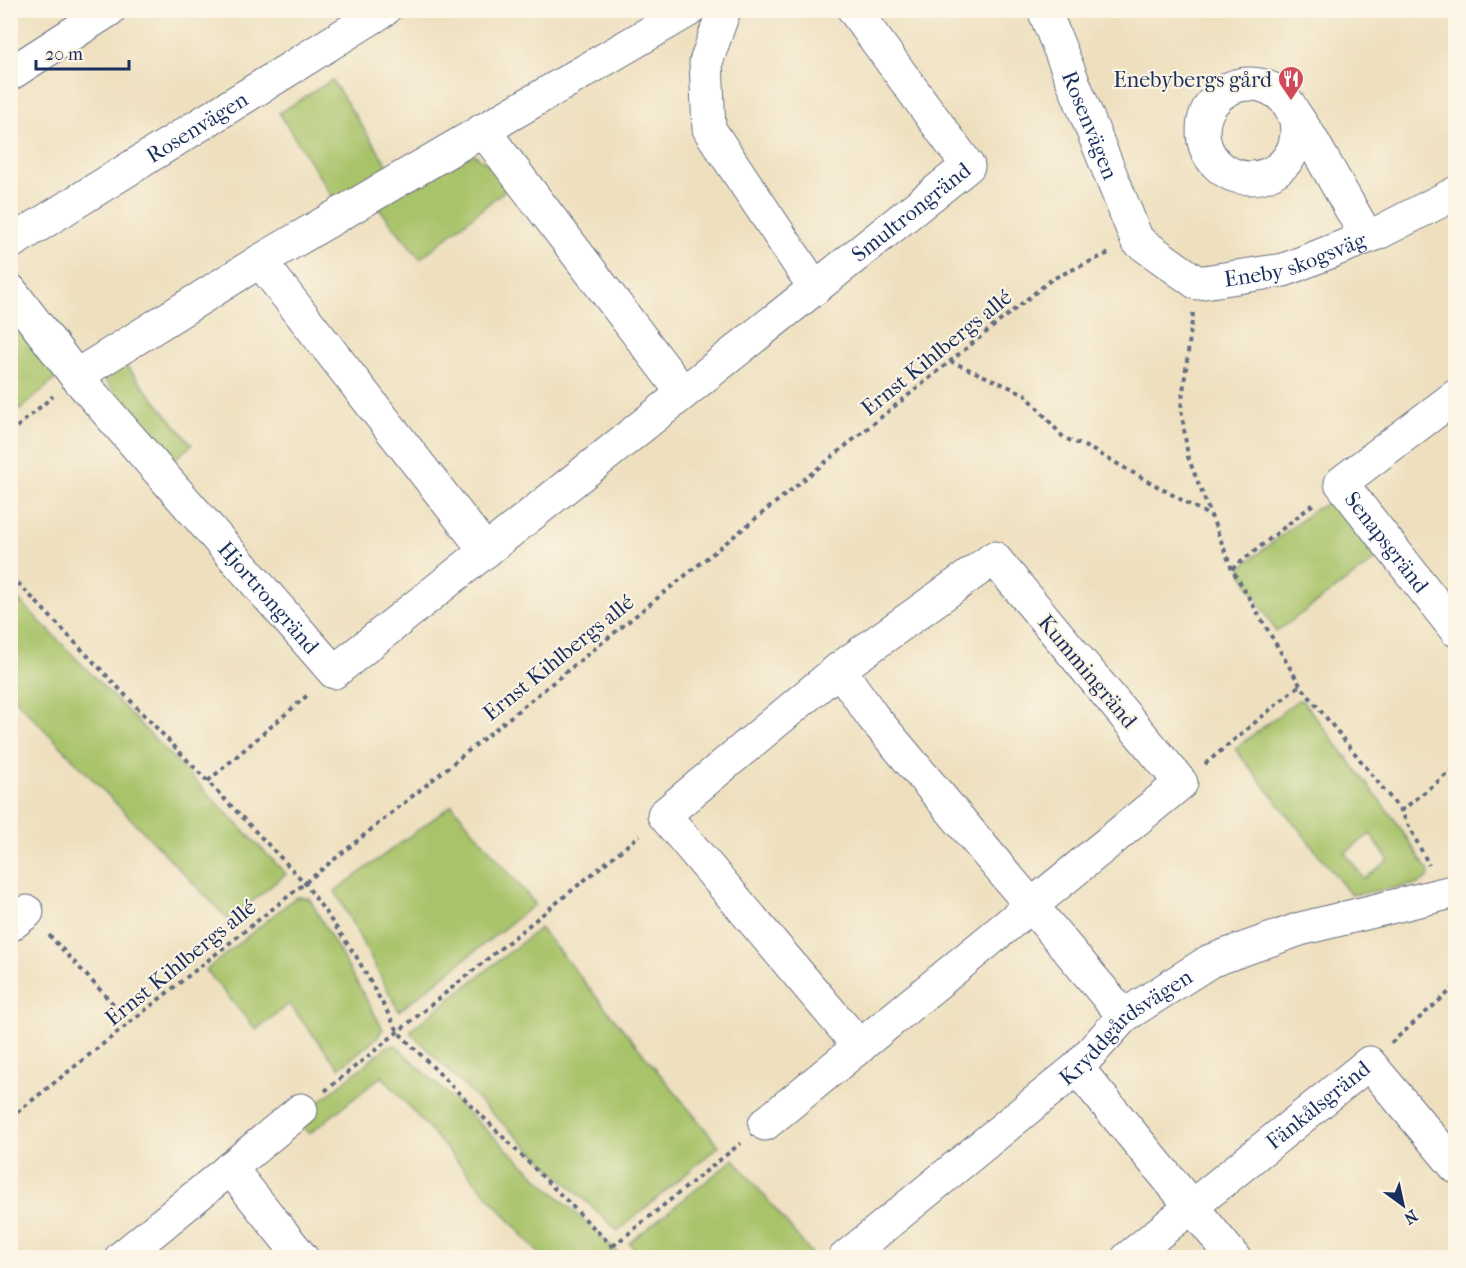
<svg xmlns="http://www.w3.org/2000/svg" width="1466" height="1268" viewBox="0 0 1466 1268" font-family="'IM FELL French Canon',serif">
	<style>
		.green { fill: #a8c369; stroke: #627964; stroke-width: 1.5; fill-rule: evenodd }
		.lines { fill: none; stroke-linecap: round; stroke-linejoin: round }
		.minor-casing { stroke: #656d80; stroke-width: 35 }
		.path { stroke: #656d80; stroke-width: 4; stroke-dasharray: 4.5 4.5; stroke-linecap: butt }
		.minor { stroke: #fff; stroke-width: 33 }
		.labels { text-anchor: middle; stroke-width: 4.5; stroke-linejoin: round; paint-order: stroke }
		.poi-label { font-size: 22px; fill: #1b2f5e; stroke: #fcf5e5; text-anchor: end }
		.street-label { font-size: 22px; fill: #1b2f5e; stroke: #fcf5e5 }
	</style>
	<rect width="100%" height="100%" fill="#fcf5e5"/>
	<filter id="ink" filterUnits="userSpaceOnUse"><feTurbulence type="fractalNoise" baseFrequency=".0167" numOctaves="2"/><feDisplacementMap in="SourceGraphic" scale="12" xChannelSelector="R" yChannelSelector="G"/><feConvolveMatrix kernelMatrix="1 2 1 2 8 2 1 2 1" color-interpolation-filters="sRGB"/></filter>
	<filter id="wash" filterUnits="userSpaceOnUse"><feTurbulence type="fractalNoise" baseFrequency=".008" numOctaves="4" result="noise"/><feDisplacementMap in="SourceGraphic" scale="24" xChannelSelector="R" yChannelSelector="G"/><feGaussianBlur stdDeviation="1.35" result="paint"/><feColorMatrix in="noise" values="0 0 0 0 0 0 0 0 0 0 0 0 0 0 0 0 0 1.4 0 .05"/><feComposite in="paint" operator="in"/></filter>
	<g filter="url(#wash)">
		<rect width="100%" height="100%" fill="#eee0bf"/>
		<g class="green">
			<polygon points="332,80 392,172 337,204 279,113"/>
			<polygon points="474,154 493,168 509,187 420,259 374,202"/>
			<polygon points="10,312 62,373 20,410 11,404"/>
			<polygon points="123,362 192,445 172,461 102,377"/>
			<polygon points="1333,501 1379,557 1276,632 1243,575 1241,567 1314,510"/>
			<polygon points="10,593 27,608 286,874 229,920 11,695"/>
			<path d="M1298,700L1303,701L1394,819L1429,872L1428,878L1418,884L1351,895L1235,749ZM1370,834L1389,860L1364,879L1345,853Z"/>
			<polygon points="452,805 535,904 399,1011 335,891"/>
			<polygon points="296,897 309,898 383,1029 378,1037 339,1068 289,1004 256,1030 206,970"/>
			<polygon points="540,928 719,1146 618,1231 483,1105 410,1032 413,1028"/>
			<polygon points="395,1045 611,1246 620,1257 542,1257 382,1076 309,1134 297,1120 388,1046"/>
			<polygon points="734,1159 811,1253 806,1257 643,1257 629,1243"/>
		</g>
	</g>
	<g filter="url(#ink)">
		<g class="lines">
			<defs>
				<g id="minor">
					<polyline points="724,10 706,62 709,129 815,288"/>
					<path id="s1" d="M1044,10L1137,240L1197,283L1284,270L1380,232L1456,193"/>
					<polyline points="10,74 109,10"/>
					<circle cx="1250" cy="131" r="47"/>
					<polyline points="1294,113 1310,137 1367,237"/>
					<polyline points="483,130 683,393"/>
					<path id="s2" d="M10,243L384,10"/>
					<polyline points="260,261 486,551"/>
					<path id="s3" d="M10,290L76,376L334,672L968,166L854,10"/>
					<polyline points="76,376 260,261 689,10"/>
					<path id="s4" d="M1456,396L1341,483L1456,630"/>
					<polyline points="839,669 873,717 1124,1016"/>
					<polyline points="10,925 27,912"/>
					<polyline points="1077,1068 1234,1258"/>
					<polyline points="765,1124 1181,783 994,558 839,669 664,815 860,1047"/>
					<polyline points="230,1168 302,1258"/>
					<polyline points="121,1258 301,1110"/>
					<path id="s5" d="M845,1258L1077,1068L1124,1016L1210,961L1300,929L1456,891"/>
					<path id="s6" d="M1128,1258L1369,1063L1456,1167"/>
				</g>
			</defs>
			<use href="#minor" class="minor-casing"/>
			<g class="path">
				<polyline points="1193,313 1181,408 1188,457 1232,569 1300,685 1401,811 1429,865"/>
				<polyline points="950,361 1025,394 1064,438 1089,448 1212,517"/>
				<polyline points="10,433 53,396"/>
				<polyline points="1232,569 1316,502"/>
				<polyline points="10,578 18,583 305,883 356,956 399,1033 624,1258"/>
				<polyline points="1205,764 1300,685"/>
				<polyline points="208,781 310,693"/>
				<polyline points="1401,811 1456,767"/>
				<polyline points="49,935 130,1022"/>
				<polyline points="1391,1043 1456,986"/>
				<polyline points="325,1091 640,835"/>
				<polyline points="10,1118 305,883 1052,279 1109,253"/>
				<polyline points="613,1246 741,1143"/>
			</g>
			<use href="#minor" class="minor"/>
		</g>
	</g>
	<defs>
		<symbol id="restaurant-pin" viewBox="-11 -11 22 30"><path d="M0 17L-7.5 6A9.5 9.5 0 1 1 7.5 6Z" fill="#d1495b" stroke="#fcf5e5"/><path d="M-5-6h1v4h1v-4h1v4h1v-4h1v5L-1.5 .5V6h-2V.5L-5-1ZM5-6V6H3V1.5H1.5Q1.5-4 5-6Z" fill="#fff"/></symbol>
	</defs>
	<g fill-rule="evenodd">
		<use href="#restaurant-pin" x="1276" y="64" width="30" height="40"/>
	</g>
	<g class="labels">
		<g class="poi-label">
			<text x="1272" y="87">Enebybergs gård</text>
		</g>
		<g class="street-label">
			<text dy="8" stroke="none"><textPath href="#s1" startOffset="124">Rosenvägen</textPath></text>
			<text dy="8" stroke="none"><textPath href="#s2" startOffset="220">Rosenvägen</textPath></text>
			<text dy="8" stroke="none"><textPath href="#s3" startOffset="1239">Smultrongränd</textPath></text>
			<text dy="8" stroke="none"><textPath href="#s1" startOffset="423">Eneby skogsväg</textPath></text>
			<text transform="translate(936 352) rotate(-39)" y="8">Ernst Kihlbergs allé</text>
			<text dy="8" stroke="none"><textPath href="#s4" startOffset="219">Senapsgränd</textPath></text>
			<text dy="8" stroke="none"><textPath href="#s3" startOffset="402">Hjortrongränd</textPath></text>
			<text transform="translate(558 657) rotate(-39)" y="8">Ernst Kihlbergs allé</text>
			<text transform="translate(1088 671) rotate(50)" y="8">Kummingränd</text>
			<text transform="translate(180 962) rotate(-39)" y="8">Ernst Kihlbergs allé</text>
			<text dy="8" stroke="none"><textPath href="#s5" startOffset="364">Kryddgårdsvägen</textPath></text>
			<text dy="8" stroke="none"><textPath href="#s6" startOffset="244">Fänkålsgränd</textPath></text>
		</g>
	</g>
	<rect width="1466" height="1268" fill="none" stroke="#fcf5e5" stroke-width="36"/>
	<g transform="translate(1403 1205) rotate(147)" stroke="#fcf5e5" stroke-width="4.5" paint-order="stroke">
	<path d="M0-4.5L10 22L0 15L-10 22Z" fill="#1b2f5e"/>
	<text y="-9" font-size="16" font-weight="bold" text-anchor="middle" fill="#1b2f5e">N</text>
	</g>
	<path d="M36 60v9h93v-9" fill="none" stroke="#1b2f5e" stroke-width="3"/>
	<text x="45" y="60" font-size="18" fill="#1b2f5e" stroke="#fcf5e5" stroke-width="4.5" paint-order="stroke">20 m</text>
</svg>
